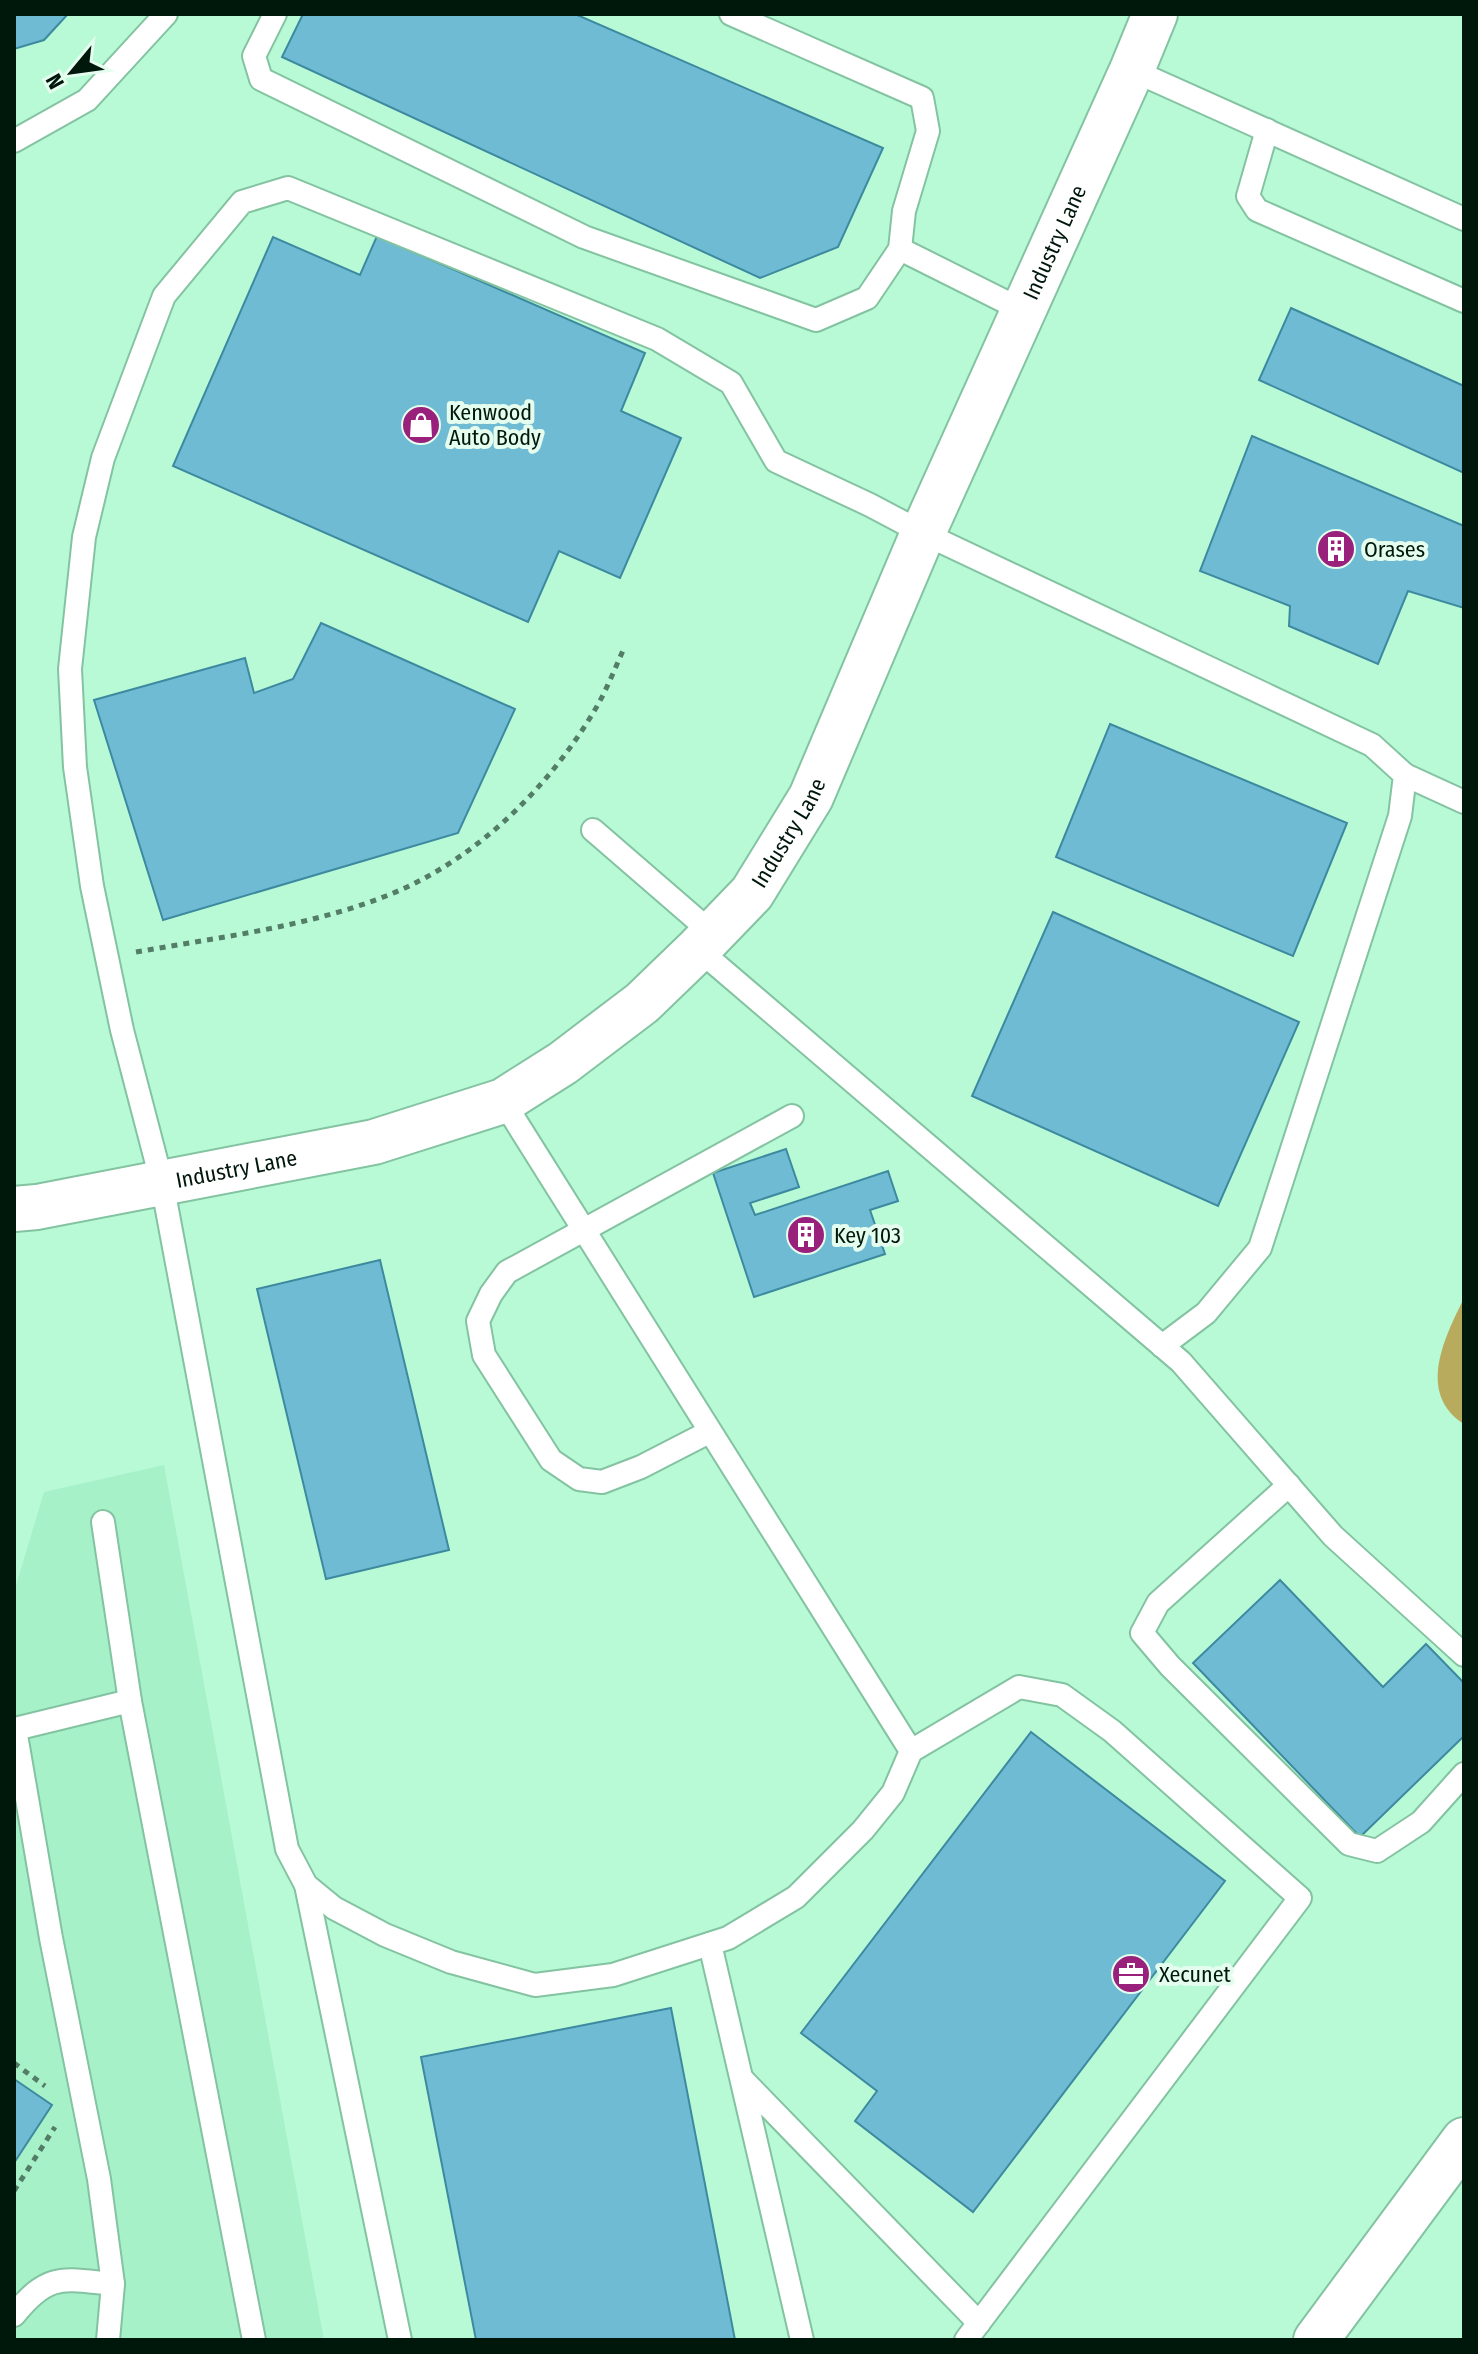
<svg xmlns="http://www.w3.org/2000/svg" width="1478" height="2354" viewBox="0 0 1478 2354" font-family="'Fira Sans Condensed',sans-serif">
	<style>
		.built { fill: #a7f1c9 }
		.water { fill: #b8ab5d }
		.building { fill: #6fbbd3; stroke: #3d8aa0; stroke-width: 2 }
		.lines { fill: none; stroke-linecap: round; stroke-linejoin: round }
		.lane-casing { stroke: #83c3a1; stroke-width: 26 }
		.secondary-casing { stroke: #83c3a1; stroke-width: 48 }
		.highway-casing { stroke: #83c3a1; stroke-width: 48 }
		.path { stroke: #537d67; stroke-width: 5; stroke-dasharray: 6 6; stroke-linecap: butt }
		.lane { stroke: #fff; stroke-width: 22 }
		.secondary { stroke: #fff; stroke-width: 44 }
		.highway { stroke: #fff; stroke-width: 44 }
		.labels { text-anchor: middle; stroke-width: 8; stroke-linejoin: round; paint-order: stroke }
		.street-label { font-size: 22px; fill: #00170c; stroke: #e4fdee }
		.poi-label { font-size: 22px; fill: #00170c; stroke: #e4fdee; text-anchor: start }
	</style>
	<rect width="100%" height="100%" fill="#b8fad6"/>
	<polygon class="built" points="164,1465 324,2340 14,2340 14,1592 44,1492"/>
	<path class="water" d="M1464,1298V1424C1416,1393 1445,1337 1464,1298Z"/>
	<g class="building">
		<polygon points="14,14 68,14 44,40 14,49"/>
		<polygon points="303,14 575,14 883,148 838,247 760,278 282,57"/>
		<polygon points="377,236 645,353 621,411 681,438 620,578 559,551 528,622 173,466 273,237 360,275"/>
		<polygon points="1291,308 1464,386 1464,473 1259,380"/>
		<polygon points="1252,436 1464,526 1464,608 1408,591 1378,664 1289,626 1290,606 1200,571"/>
		<polygon points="321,623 515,709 458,833 163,920 94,700 245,658 254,693 293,679"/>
		<polygon points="1110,724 1347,823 1293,956 1056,857"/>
		<polygon points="1053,912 1299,1022 1218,1206 972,1096"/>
		<polygon points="786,1149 799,1187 750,1203 755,1215 888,1171 898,1201 870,1210 885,1254 754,1297 713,1173"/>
		<polygon points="380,1260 449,1550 326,1579 257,1289"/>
		<polygon points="1280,1580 1383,1687 1426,1644 1464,1683 1464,1736 1360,1837 1193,1663"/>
		<polygon points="1031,1732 1225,1881 973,2212 855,2121 877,2091 801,2033"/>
		<polygon points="671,2008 735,2340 476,2340 421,2057"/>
		<polygon points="14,2079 52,2105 14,2163"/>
	</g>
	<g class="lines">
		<defs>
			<g id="lane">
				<polyline points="275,14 254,56 261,79 584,237 816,320 867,298 900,249 904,211 928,131 922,98 731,14"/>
				<polyline points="1132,70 1464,219"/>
				<polyline points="1267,130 1248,196 1257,210 1464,301"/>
				<polyline points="14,141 87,100 166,14"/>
				<polyline points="900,249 1024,311"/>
				<polyline points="1405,775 1464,802"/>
				<polyline points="593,830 712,933"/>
				<polyline points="698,949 1181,1362 1333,1536 1464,1655"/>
				<polyline points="503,1101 911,1751 893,1793 863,1830 796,1897 728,1938 613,1975 535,1985 451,1962 385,1935 334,1908 306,1885 287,1849 162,1183 122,1030 92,886 75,767 70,669 84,537 103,458 164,296 242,202 288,188 657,339 731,383 776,461 870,505 923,533 1372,745 1405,775 1400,816 1260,1248 1206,1313 1162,1346"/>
				<polyline points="709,1432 641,1467 602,1482 579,1479 551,1460 484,1355 478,1321 491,1294 507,1272 792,1116"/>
				<polyline points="1289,1485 1158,1603 1142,1633 1170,1666 1349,1844 1377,1851 1421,1822 1464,1774"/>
				<polyline points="103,1522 130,1701"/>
				<polyline points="911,1751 1019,1687 1062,1695 1112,1731 1300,1898 966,2340"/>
				<polyline points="306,1885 400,2340"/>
				<polyline points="710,1944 802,2340"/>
				<polyline points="743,2080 979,2323"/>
				<path d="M14,2315C49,2272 62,2279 113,2284"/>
				<polyline points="108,2340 113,2284 99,2179 51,1938 15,1729 130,1701 254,2340"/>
			</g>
			<g id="secondary">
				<path id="s1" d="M14,1209L37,1207L374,1142L503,1101L563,1063L642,1003L698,949L752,893L811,797L923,533L1132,70L1155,14"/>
			</g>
			<polyline id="highway" points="1316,2340 1464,2140"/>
		</defs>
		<use href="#lane" class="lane-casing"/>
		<use href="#secondary" class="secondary-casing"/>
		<use href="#highway" class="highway-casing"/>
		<g class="path">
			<path d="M136,952C220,937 307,927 386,896C473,862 546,791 593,713C606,692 615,668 625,646"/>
			<polyline points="14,2063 45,2086"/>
			<polyline points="14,2191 55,2127"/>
		</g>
		<use href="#lane" class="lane"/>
		<use href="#secondary" class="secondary"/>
		<use href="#highway" class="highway"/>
	</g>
	<defs>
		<symbol id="shop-disc" viewBox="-11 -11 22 22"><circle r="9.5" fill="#99207b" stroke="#e4fdee"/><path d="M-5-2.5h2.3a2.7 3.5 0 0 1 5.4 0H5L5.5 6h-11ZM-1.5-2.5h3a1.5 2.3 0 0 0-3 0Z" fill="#fff"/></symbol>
		<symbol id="building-disc" viewBox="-11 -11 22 22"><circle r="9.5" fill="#99207b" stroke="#e4fdee"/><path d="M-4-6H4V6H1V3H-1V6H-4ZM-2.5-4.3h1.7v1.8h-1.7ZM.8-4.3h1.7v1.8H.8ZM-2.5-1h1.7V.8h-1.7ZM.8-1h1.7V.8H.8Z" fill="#fff"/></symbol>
		<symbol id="office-disc" viewBox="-11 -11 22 22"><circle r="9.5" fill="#99207b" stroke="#e4fdee"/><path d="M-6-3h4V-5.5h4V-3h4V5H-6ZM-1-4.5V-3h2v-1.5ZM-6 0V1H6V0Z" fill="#fff"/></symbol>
	</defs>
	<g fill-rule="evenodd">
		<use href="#shop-disc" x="399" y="403" width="44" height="44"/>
		<use href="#building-disc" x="1314" y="527" width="44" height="44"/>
		<use href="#building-disc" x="784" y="1213" width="44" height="44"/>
		<use href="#office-disc" x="1109" y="1952" width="44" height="44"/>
	</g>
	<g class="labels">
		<g class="street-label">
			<text dy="8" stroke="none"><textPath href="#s1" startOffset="1546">Industry Lane</textPath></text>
			<text dy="8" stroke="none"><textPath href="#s1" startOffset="898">Industry Lane</textPath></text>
			<text dy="8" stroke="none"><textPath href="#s1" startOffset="226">Industry Lane</textPath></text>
		</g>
		<g class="poi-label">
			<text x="449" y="420">Kenwood<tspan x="449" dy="25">Auto Body</tspan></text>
			<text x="1364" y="557">Orases</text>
			<text x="834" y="1243">Key 103</text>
			<text x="1159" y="1982">Xecunet</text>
		</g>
	</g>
	<rect width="1478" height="2354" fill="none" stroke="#00170c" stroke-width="32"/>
	<g transform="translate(72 72) rotate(241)" stroke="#e4fdee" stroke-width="6" paint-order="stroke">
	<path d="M0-6L14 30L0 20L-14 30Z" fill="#00170c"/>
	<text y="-12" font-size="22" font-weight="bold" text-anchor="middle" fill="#00170c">N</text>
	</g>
</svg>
